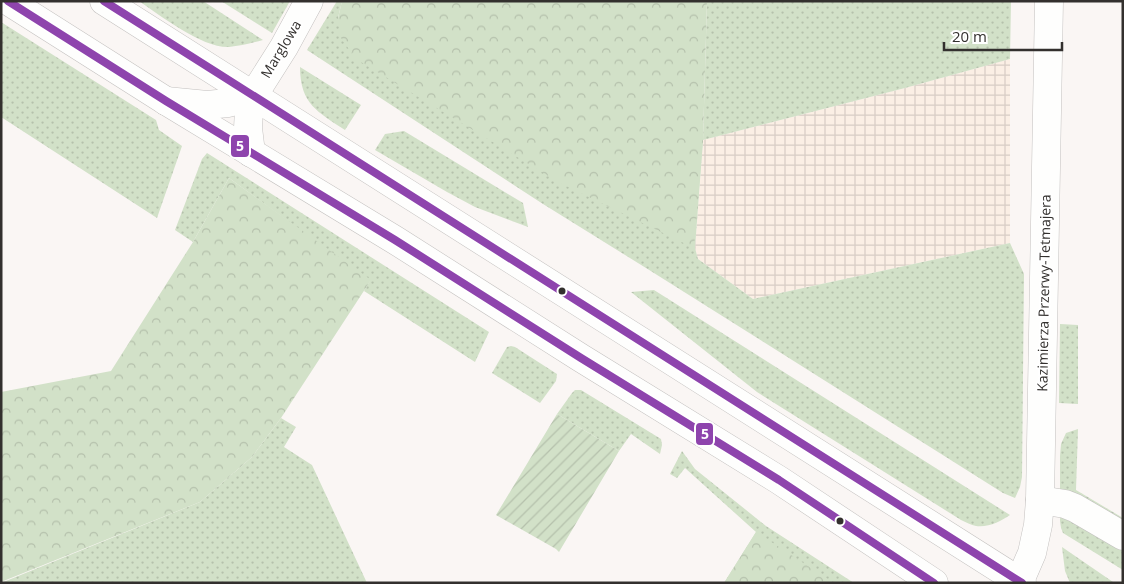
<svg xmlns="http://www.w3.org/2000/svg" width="1124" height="584" viewBox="0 0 1124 584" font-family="'Open Sans',sans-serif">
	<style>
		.industrial { fill: url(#industrial-grid) }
		.grass { fill: url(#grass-dots) }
		.forest { fill: url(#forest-crowns) }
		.garden { fill: url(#garden-furrows) }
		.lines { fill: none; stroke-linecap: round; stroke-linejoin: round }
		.minor-casing { stroke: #c3c0bf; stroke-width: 29 }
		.major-casing { stroke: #c3c0bf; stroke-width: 29 }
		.minor { stroke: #fefefd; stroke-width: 28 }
		.major { stroke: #fefefd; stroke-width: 28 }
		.bus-1-casing { stroke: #fff; stroke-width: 11 }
		.bus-1 { stroke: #8e44ad; stroke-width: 8 }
		.bus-dot { fill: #33302e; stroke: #fff; stroke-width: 2 }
		.labels { text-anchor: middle; stroke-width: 4; stroke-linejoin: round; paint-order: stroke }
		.street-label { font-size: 14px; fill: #33302e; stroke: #fff }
		.line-badge { stroke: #fff; stroke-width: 2 }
		.badge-label { font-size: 14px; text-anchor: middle; font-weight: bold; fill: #fff }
	</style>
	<defs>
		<pattern id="industrial-grid" width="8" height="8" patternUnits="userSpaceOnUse" patternTransform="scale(1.25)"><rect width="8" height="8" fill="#fbefe5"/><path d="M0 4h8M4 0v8" fill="none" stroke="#d8cdc5"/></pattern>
		<pattern id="grass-dots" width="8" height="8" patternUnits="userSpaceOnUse" patternTransform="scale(1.25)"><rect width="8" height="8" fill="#d2e1c8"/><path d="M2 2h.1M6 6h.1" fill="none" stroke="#b5c1ac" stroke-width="1.8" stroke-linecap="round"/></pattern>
		<pattern id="forest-crowns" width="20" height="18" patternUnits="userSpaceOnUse" patternTransform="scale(1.25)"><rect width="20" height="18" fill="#d2e1c8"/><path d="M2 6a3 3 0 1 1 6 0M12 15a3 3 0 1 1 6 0" fill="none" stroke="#b5c1ac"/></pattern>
		<pattern id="garden-furrows" width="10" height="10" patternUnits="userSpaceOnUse" patternTransform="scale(1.25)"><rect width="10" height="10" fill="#d2e1c8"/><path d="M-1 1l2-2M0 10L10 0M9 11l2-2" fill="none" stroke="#b5c1ac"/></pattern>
	</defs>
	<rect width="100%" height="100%" fill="#faf6f4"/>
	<polygon class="industrial" points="1010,59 1010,243 753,299 698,259 695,248 703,140 905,88"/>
	<g class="grass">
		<path d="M139,1H203L263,40C252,43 240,46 229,47C202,48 161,16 139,1Z"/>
		<polygon points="221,1 290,1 272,33"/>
		<polygon points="337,1 342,1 338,18 703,140 707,1 1011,1 1010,59 905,88 703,140 695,248 698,259 753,299 1010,243 1024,274 1022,477 1020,487 1015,498 1003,493 646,268 543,204 307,50"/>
		<polygon points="1,22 156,120 159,130 182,146 157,218 1,117"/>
		<path d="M300,67L361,105L345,130C318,112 300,104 300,67Z"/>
		<polygon points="404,131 523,203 528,227 475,207 447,192 375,150 385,134"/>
		<polygon points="207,153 489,332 475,362 364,291 370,281 229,178 193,242 175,230 202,159"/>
		<path d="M654,290L1010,515C1001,521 988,528 976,526C971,525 966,522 961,520L757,392L631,292Z"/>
		<polygon points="1060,324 1078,325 1078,404 1059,403"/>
		<polygon points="511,346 515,347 557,374 556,381 540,403 492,373 507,347"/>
		<polygon points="575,390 581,390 661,439 662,445 660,454 631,434 619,451 557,414 572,393"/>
		<polygon points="281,418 296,427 284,447 312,465 367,583 1,583 200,502 252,457"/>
		<polygon points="1078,429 1076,490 1123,518 1123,570 1063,533 1061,528 1060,521 1060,456 1061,444 1066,433"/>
		<polygon points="682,451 695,469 766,526 854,583 724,583 756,532 685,468 677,478 670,474"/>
		<polygon points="1062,547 1113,582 1113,583 1070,583 1065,571"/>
	</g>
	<g class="forest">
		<polygon points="342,1 707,1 703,140 694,248 560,183 356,59 341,38 338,18"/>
		<polygon points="229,178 371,280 281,418 252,457 200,502 1,582 1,392 111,371 193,242"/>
		<polygon points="756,532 834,583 724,583"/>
	</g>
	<polygon class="garden" points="557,414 619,451 559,552 556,549 496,515"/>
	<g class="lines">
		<defs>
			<g id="minor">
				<polyline points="166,101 207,105 228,103 253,96"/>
				<polyline points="251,153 248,128 249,110 253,96 284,47 309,1"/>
				<polyline points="1040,500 1065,504 1075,508 1123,536"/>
				<polyline points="1019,583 1032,553 1038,525 1040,500 1049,1"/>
			</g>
			<g id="major">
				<polyline points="8,1 166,101 395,240 581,358 779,480 934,583"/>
				<polyline points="104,1 1022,583"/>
			</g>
		</defs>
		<use href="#minor" class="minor-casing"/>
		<use href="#major" class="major-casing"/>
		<use href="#minor" class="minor"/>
		<use href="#major" class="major"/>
		<defs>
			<g id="bus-1">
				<polyline points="8,1 166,101 395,240 581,358 779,480 934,583"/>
				<polyline points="104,1 1022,583"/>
			</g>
		</defs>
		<use href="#bus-1" class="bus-1-casing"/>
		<use href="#bus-1" class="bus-1"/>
	</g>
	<g class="bus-dot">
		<circle cx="562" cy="291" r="4.5"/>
		<circle cx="840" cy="521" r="4.5"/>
	</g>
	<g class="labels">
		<g class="street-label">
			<text transform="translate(281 49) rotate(-59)" y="5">Marglowa</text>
			<text transform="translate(1044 293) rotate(-89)" y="5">Kazimierza Przerwy-Tetmajera</text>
		</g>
	</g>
	<g class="line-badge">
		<rect x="230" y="134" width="20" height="24" rx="5" fill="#8e44ad"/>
		<rect x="695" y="422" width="19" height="24" rx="5" fill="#8e44ad"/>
	</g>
	<g class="badge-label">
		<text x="240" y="151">5</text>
		<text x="705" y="439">5</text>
	</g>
	<rect width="1124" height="584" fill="none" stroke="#33302e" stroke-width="5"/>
	<path d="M944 42v8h118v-8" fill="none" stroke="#33302e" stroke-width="2.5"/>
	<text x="952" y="42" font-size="15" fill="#33302e" stroke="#ffffff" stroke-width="4" paint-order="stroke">20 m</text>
</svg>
